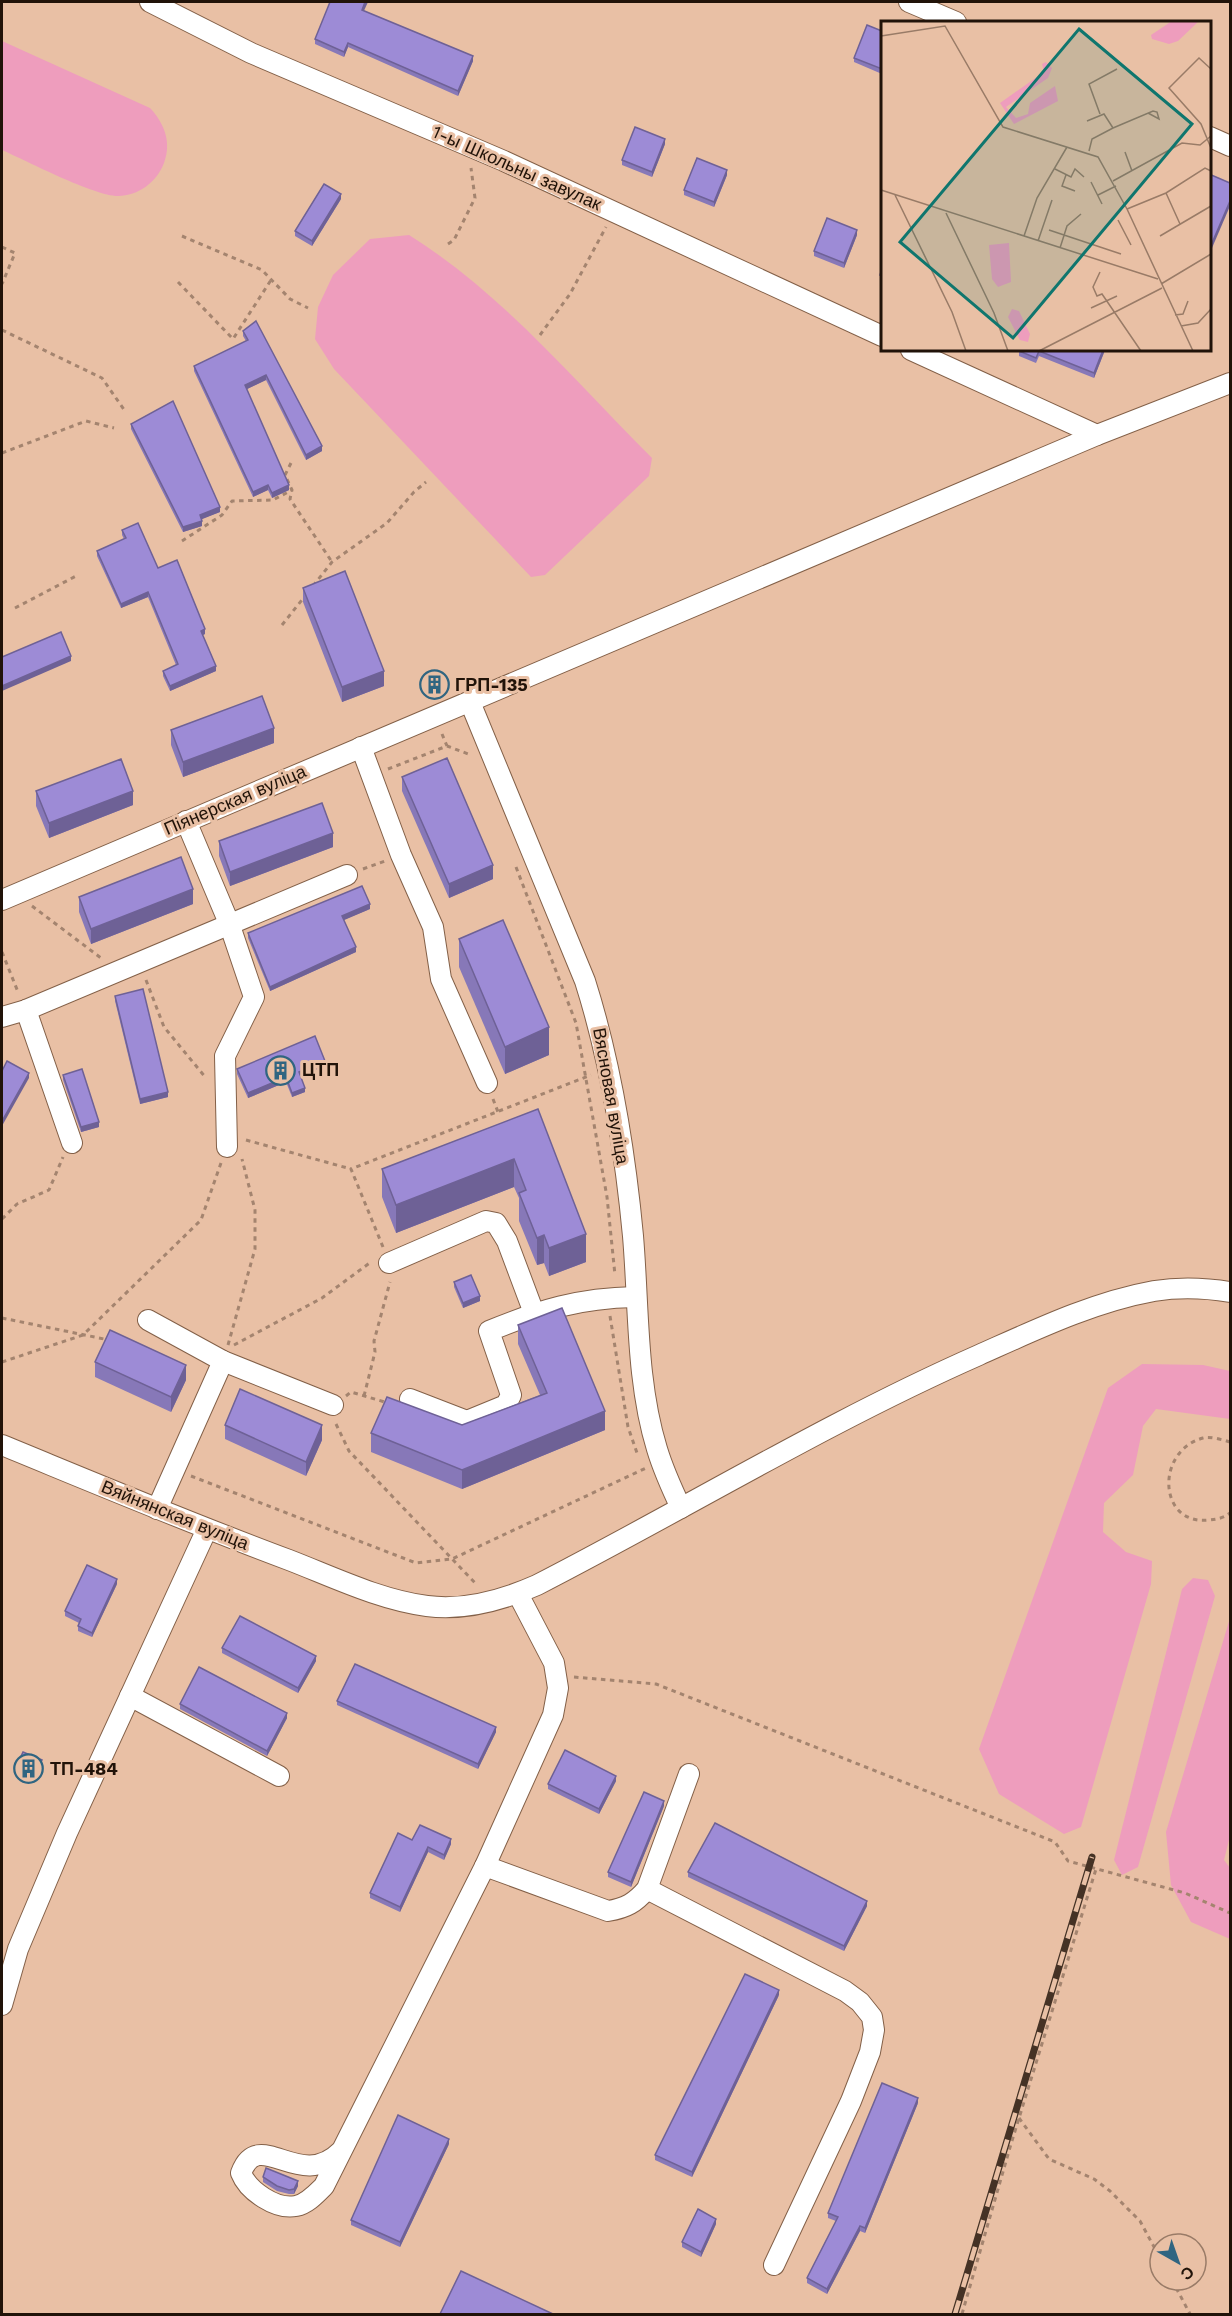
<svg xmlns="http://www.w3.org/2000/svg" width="1232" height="2316" viewBox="0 0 1232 2316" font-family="'Work Sans',sans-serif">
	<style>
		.green { fill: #ee9dbd }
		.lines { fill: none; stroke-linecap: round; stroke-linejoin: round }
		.minor-casing { stroke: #836048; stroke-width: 22 }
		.path { stroke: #a4846f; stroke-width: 3; stroke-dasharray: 4.5 4.5; stroke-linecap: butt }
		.minor { stroke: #fff; stroke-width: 20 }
		.rail-casing { stroke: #453225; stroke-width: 7 }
		.rail { stroke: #e9c0a5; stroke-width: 4.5; stroke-dasharray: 14; stroke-linecap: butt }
		.wall { fill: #8778b8 }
		.shaded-wall { fill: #6e6196 }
		.building { fill: #9d8bd6; stroke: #6e6196; stroke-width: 1.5 }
		.labels { text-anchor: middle; stroke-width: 6; stroke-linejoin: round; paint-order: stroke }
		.street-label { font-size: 18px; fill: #211309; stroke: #e9c0a5 }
		.poi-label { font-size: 18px; font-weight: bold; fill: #211309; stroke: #e9c0a5; text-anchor: start }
		.inset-road { fill: none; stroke: #997b67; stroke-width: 1.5 }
		.view { fill: #0f766e; fill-opacity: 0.15; stroke: #0f766e; stroke-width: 3 }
		.inset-edge { fill: none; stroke: #211309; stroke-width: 3 }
	</style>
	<rect width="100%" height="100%" fill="#e9c0a5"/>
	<g class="green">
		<path d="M2,41L150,108C164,123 172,142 164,163C157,182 138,196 118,196C94,196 27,161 2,150Z"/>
		<path d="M409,235C502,293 575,381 652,458L649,476L545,575L531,577L334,369L315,339L318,307L333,275L370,239Z"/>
		<polygon points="1142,1364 1203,1365 1230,1371 1230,1419 1156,1409 1143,1426 1133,1475 1104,1503 1103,1532 1126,1552 1152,1561 1151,1584 1081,1827 1064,1834 999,1794 979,1749 1108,1388"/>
		<polygon points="1193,1578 1208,1580 1215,1596 1138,1867 1122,1875 1114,1860 1182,1589"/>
		<polygon points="1230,1618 1230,1836 1224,1860 1230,1868 1230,1939 1191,1922 1171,1885 1166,1832"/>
	</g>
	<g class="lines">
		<defs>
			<g id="minor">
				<polyline points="150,2 251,53 504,161 882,336"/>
				<polyline points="909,2 956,22"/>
				<polyline points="1210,137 1230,146"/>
				<polyline points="911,350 1097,435"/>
				<path d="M470,702L585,981C611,1063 625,1151 633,1236C639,1306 636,1381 657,1449C663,1469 672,1489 681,1508"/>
				<polyline points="361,747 401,855 433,927 441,979 487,1083"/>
				<polyline points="186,821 229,923 254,997 225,1056 227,1147"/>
				<polyline points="2,900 1097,435 1230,383"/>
				<polyline points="26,1010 72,1143"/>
				<polyline points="2,1017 26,1010 347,875"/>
				<polyline points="389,1263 486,1221 496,1223 507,1241 534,1313"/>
				<polyline points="148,1320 223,1361 333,1405"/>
				<path d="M410,1399L467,1421L506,1405L511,1395L489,1331C540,1310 579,1298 635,1297"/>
				<path d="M2,1445C97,1484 192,1524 289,1560C333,1577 380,1600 427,1606C464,1611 503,1600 537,1585C685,1509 827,1422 979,1355C1035,1330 1093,1302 1154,1291C1179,1287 1206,1288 1230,1292"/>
				<polyline points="157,1509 223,1361"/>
				<polyline points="130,1696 279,1776"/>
				<path d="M485,1866L608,1911C626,1908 635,1903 647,1889L689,1774"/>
				<polyline points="647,1889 845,1991 860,2002 872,2017 874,2030 870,2052 851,2101 774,2265"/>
				<polyline points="2,2005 18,1949 67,1833 207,1529"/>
				<path d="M341,2151C299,2193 259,2125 241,2173C248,2191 276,2210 296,2206C307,2204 316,2194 324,2186L485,1866L553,1715L558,1688L554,1663L518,1594"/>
			</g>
		</defs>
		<use href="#minor" class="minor-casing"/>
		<g class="path">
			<polyline points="182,236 262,270 290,299 308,308"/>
			<polyline points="448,244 454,240 475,198 471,168"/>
			<polyline points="2,247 15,253 2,284"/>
			<polyline points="178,282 233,339 271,280"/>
			<polyline points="2,330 102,378 125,411"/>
			<polyline points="540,335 570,294 606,227"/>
			<polyline points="2,453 86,421 114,428"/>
			<polyline points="291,463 285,475 292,490 290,499 332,562"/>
			<polyline points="182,541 222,515 232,501 273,500 292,490"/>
			<polyline points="313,586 332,562 387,523 414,492 426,482"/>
			<polyline points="15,608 78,575"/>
			<polyline points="282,625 305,596"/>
			<polyline points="442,734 447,746"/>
			<polyline points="388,769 447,746 471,755"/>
			<polyline points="516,867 576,1023 607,1197 615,1275"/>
			<polyline points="363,869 385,861"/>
			<polyline points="32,906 101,958"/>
			<polyline points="2,952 18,992"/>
			<polyline points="146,980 164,1027 206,1078"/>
			<polyline points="493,1099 498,1112"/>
			<polyline points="246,1140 351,1169"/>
			<polyline points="2,1219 17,1204 49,1190 63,1157"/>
			<polyline points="383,1247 351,1169 591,1075"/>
			<polyline points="610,1316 628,1427 637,1453"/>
			<polyline points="2,1318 109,1340"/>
			<polyline points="228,1345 255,1249 255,1210 242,1159"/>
			<polyline points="234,1345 322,1298 371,1262"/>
			<polyline points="2,1362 83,1335 201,1220 221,1163"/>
			<polyline points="346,1396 351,1392 388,1403"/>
			<polyline points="364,1396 375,1352 374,1341 390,1282"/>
			<polyline points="336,1424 349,1451 477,1585"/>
			<path d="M1230,1442C1223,1440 1210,1436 1203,1438C1155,1451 1158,1526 1209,1520C1218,1519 1224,1518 1230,1513"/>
			<polyline points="191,1476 416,1563 452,1559 646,1468"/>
			<polyline points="574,1677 656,1684 1055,1842 1068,1861 1185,1893 1230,1913"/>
			<polyline points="1019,2118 1049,2159 1094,2179 1110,2191 1140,2221 1160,2258"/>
			<polyline points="1172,2280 1190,2314"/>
			<polyline points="962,2314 1011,2144 1096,1869"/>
		</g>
		<use href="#minor" class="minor"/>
		<defs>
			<polyline id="rail" points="955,2314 1092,1857"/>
		</defs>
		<use href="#rail" class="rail-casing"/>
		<use href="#rail" class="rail"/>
	</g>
	<g class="wall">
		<polygon points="364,11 473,61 458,96 348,47 344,57 315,44 315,39"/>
		<polygon points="882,31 882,74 854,62 854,58"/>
		<polygon points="665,144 652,177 622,165 622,160"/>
		<polygon points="727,175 714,207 684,195 684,190"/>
		<polygon points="341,199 312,246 295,236 295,231"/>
		<polygon points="857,235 844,268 814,256 814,251"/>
		<polygon points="882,268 882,281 880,280 880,275"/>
		<polygon points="243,331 322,451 306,460 266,380 247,389 289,490 272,498 268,490 253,497 194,371 194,366 246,341 243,336"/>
		<polygon points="1019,350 1105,350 1094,378 1039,356 1036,363 1019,356"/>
		<polygon points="131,424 220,512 201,519 202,526 183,532 131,429"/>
		<polygon points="122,530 158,568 205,634 202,635 216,671 170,691 163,676 163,671 176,665 148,597 121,608 97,556 97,551 124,539 122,535"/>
		<polygon points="303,588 384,686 342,702 303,602"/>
		<polygon points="171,730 274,743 183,777 171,745"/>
		<polygon points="402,777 493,879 449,898 402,791"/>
		<polygon points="36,791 133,805 49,838 36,806"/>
		<polygon points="219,841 333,847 230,886 219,856"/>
		<polygon points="79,897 193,904 91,944 79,912"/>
		<polygon points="370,909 343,920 356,952 270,991 248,938 248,933"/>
		<polygon points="459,939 549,1055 505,1074 459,967"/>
		<polygon points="115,996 168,1097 140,1104 115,1001"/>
		<polygon points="325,1066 300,1076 305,1092 292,1097 286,1082 248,1098 237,1074 237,1069"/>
		<polygon points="63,1075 99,1127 81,1132 63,1080"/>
		<polygon points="538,1109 586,1262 549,1276 544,1263 537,1265 519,1221 519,1198 514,1187 396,1233 382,1197 382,1169"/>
		<polygon points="454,1282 480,1301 463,1308 454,1287"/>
		<polygon points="518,1325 605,1430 462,1489 371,1452 371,1433 462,1425 540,1395 518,1344"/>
		<polygon points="95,1362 186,1380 171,1412 95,1377"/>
		<polygon points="225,1425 322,1440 306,1476 225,1439"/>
		<polygon points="117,1584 92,1637 78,1631 78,1626 79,1623 65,1616 65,1611"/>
		<polygon points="222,1648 316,1661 298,1693 222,1653"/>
		<polygon points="337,1701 496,1732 478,1769 337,1705"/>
		<polygon points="180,1704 287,1718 267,1756 180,1709"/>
		<polygon points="42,1765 35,1782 15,1774 15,1769"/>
		<polygon points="616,1781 599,1814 548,1789 548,1784"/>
		<polygon points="664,1806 631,1887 608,1877 608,1872"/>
		<polygon points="412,1840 451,1844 444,1860 428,1852 400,1912 370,1898 370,1893"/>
		<polygon points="688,1872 867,1906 844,1951 688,1877"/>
		<polygon points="779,1995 692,2177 655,2160 655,2155"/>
		<polygon points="918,2103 865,2233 860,2231 827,2294 807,2283 807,2278 836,2221 828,2218 828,2213"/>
		<polygon points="449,2144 400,2247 351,2225 351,2220"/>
		<polygon points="263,2177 298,2186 294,2194 289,2194 277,2191 263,2182"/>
		<polygon points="716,2224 701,2257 682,2247 682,2242"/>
	</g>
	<g class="shaded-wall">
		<polygon points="365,2 368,2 362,15 362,10"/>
		<polygon points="348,43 348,47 344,57 344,52"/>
		<polygon points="473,56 473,61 458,96 458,91"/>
		<polygon points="665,139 665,144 652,177 652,172"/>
		<polygon points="727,170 727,175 714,207 714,202"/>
		<polygon points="341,194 341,199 312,246 312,241"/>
		<polygon points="1230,201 1230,206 1209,255 1209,250"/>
		<polygon points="857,230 857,235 844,268 844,263"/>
		<polygon points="1103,350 1105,350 1094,378 1094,373"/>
		<polygon points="266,375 266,380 245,390 245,385"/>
		<polygon points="322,446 322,451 306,460 306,455"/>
		<polygon points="268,485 268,490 253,497 253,492"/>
		<polygon points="289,485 289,490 272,498 272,493"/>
		<polygon points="220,507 220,512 200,520 200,515"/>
		<polygon points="202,521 202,526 183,532 183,527"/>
		<polygon points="148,592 148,597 121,608 121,604"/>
		<polygon points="205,629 205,634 201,636 201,631"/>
		<polygon points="71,656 71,661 2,691 2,686"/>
		<polygon points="216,666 216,671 170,691 170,686"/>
		<polygon points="384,671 384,686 342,702 342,687"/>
		<polygon points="274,728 274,743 183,777 183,762"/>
		<polygon points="133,791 133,805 49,838 49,823"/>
		<polygon points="333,833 333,847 230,886 230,872"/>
		<polygon points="493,865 493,879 449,898 449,884"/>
		<polygon points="193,889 193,904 91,944 91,929"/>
		<polygon points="370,904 370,909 342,921 342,916"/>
		<polygon points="356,947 356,952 270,991 270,987"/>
		<polygon points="549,1027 549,1055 505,1074 505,1047"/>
		<polygon points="325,1061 325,1066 299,1077 299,1072"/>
		<polygon points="29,1073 29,1078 2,1126 2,1121"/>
		<polygon points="286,1077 286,1082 248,1098 248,1093"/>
		<polygon points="305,1088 305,1092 292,1097 292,1093"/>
		<polygon points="168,1092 168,1097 140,1104 140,1099"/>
		<polygon points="99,1122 99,1127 81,1132 81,1127"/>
		<polygon points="514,1159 514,1187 396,1233 396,1205"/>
		<polygon points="586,1234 586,1262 549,1276 549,1248"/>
		<polygon points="544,1235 544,1263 537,1265 537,1238"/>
		<polygon points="480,1296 480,1301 463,1308 463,1303"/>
		<polygon points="186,1365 186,1380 171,1412 171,1397"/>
		<polygon points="605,1411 605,1430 462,1489 462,1470"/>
		<polygon points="322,1425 322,1440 306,1476 306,1462"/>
		<polygon points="117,1579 117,1584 92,1637 92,1633"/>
		<polygon points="316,1656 316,1661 298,1693 298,1688"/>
		<polygon points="287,1713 287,1718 267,1756 267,1751"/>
		<polygon points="496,1727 496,1732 478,1769 478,1764"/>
		<polygon points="42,1760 42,1765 35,1782 35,1777"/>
		<polygon points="616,1776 616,1781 599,1814 599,1809"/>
		<polygon points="664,1801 664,1806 631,1887 631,1882"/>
		<polygon points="451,1839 451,1844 444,1860 444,1855"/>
		<polygon points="428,1847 428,1852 400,1912 400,1907"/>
		<polygon points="867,1901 867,1906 844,1951 844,1946"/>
		<polygon points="779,1990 779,1995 692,2177 692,2172"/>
		<polygon points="918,2098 918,2103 865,2233 865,2228"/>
		<polygon points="449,2139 449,2144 400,2247 400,2242"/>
		<polygon points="298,2181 298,2186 294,2194 294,2189"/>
		<polygon points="716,2219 716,2224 701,2257 701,2252"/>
		<polygon points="860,2226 860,2231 827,2294 827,2289"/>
	</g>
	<g class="building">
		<polygon points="330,2 365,2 362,10 473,56 458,91 348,43 344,52 315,39"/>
		<polygon points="867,25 882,31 882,69 854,58"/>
		<polygon points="635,127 665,139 652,172 622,160"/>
		<polygon points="697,158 727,170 714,202 684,190"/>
		<polygon points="1209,174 1230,183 1230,201 1209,250"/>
		<polygon points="324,184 341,194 312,241 295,231"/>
		<polygon points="827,218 857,230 844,263 814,251"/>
		<polygon points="882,268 882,276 880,275"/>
		<polygon points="256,321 322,446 306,455 266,375 245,385 289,485 272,493 268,485 253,492 194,366 248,340 243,331"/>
		<polygon points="1019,350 1103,350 1094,373 1039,351 1036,358 1019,351"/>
		<polygon points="173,401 220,507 200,515 202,521 183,527 131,424"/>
		<polygon points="138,523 158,568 177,560 205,629 201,631 216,666 170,686 163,671 178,664 148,592 121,604 97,551 126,538 122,530"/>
		<polygon points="345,571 384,671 342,687 303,588"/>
		<polygon points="61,632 71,656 2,686 2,657"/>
		<polygon points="262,696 274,728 183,762 171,730"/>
		<polygon points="447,758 493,865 449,884 402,777"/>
		<polygon points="121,759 133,791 49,823 36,791"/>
		<polygon points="322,803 333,833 230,872 219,841"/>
		<polygon points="181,857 193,889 91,929 79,897"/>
		<polygon points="362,886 370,904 342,916 356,947 270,987 248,933"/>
		<polygon points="503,920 549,1027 505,1047 459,939"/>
		<polygon points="143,989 168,1092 140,1099 115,996"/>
		<polygon points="315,1036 325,1061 299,1072 305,1088 292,1093 286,1077 248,1093 237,1069"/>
		<polygon points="7,1061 29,1073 2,1121 2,1071"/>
		<polygon points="82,1069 99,1122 81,1127 63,1075"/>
		<polygon points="538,1109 586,1234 549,1248 544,1235 537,1238 519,1193 526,1190 514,1159 396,1205 382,1169"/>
		<polygon points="471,1275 480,1296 463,1303 454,1282"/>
		<polygon points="562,1308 605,1411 462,1470 371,1433 387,1397 462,1425 547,1393 518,1325"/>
		<polygon points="110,1330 186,1365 171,1397 95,1362"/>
		<polygon points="240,1389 322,1425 306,1462 225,1425"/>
		<polygon points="87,1565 117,1579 92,1633 78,1626 81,1619 65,1611"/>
		<polygon points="240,1616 316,1656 298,1688 222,1648"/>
		<polygon points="355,1664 496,1727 478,1764 337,1701"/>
		<polygon points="199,1667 287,1713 267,1751 180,1704"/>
		<polygon points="565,1750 616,1776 599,1809 548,1784"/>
		<polygon points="23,1752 42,1760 35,1777 15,1769"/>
		<polygon points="644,1792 664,1801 631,1882 608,1872"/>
		<polygon points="715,1823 867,1901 844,1946 688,1872"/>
		<polygon points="420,1825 451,1839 444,1855 428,1847 400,1907 370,1893 398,1833 412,1840"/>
		<polygon points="745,1974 779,1990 692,2172 655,2155"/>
		<polygon points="882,2083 918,2098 865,2228 860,2226 827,2289 807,2278 838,2217 828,2213"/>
		<polygon points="398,2115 449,2139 400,2242 351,2220"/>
		<polygon points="266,2168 298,2181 294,2189 289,2190 277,2186 263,2177"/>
		<polygon points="698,2209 716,2219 701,2252 682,2242"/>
		<polygon points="461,2271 553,2314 440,2314"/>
	</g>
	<defs>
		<symbol id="building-ring" viewBox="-11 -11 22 22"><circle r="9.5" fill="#e9c0a5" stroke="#306581" stroke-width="1.5"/><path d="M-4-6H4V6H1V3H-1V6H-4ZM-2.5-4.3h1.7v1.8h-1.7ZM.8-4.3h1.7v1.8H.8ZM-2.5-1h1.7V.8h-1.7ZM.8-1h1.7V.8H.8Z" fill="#306581"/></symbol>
	</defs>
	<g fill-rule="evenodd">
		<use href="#building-ring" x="418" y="668" width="33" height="33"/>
		<use href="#building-ring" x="264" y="1054" width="33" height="33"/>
		<use href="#building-ring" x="12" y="1752" width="33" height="33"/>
	</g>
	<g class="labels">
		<g class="street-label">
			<text transform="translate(517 168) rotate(24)" y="6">1-ы Школьны завулак</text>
			<text transform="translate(235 800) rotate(-23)" y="6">Піянерская вуліца</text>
			<text transform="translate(611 1096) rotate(80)" y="6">Вясновая вуліца</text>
			<text transform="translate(175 1515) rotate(22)" y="6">Вяйнянская вуліца</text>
		</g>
		<g class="poi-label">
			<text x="455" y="691">ГРП-135</text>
			<text x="302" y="1076">ЦТП</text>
			<text x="50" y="1775">ТП-484</text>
		</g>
	</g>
	<g transform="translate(881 21)">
		<rect width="330" height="330" fill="#e9c0a5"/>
		<path d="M291,0H318L297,20L288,23L271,18L270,14ZM165,41L171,47L167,57L125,86L135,97L147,93L149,82L174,65L177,80L133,103L119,82L163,51L161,43ZM128,222L130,261L117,266L111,258L108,224ZM131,288L138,290L149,313L147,321L139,319L127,296Z" fill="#ee9dbd"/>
		<path class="inset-road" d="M0,15L64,5L122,106L217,136L246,188L312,330M330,48L318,37L288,67L320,103L330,127M219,93L208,63L236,48M206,100L223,93L232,107M208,130L211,118L232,107L272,90L276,91L278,98L267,92M244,131L251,150M174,148L190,156L194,148L203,156M185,154L181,165L194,170M232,160L301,122L319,124L330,115M210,161L221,183M0,169L277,258M285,172L299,203M14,174L71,291L85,330M217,174L235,165M246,188L285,172L324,147L330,150M65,192L113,292L127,330M237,199L250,224M168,209L240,233M143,215L156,177L186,126M279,215L330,185M157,220L171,179M179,227L186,205L200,193M219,251L212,266L216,275L221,273L260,330M280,263L330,233M210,287L236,275M294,294L302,293L307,280M300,305L317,302L330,288M158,330L281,267"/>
		<path class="view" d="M198,8L311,103L132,317L19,221Z"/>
		<rect width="330" height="330" class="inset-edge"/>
	</g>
	<rect width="1232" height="2316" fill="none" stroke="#211309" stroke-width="6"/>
	<g transform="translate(1178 2262) rotate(140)"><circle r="28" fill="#e9c0a5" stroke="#997b67" stroke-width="1.5"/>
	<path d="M0-4.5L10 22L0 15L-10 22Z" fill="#306581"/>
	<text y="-9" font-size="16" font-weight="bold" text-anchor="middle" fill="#211309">С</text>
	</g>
</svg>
